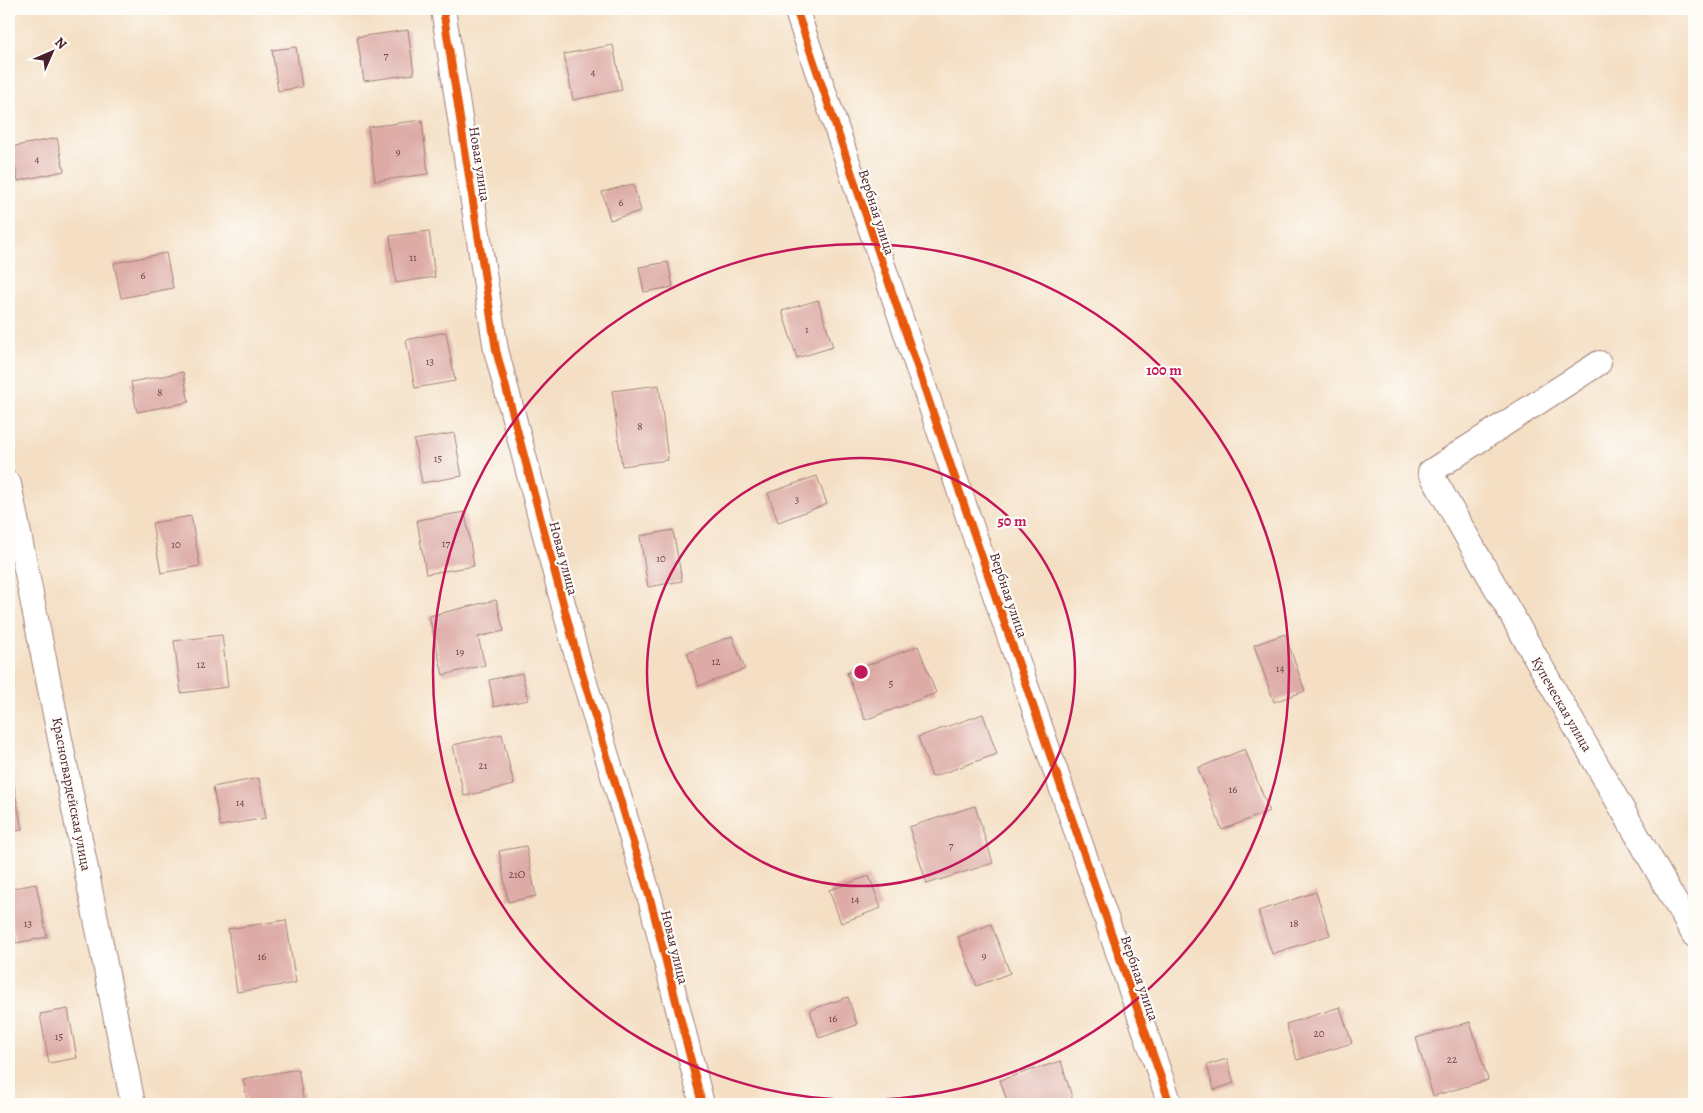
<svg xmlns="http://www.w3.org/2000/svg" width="1703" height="1113" viewBox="0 0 1703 1113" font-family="Alegreya,serif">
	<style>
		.building { fill: #ddaaa5 }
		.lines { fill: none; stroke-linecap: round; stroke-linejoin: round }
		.street-casing { stroke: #9f7f78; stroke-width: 26 }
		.street { stroke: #fff; stroke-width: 24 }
		.cycleway-casing { stroke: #fdfcf7; stroke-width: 11 }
		.cycleway { stroke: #e8590c; stroke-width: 8 }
		.ring { fill: none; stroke: #c2185b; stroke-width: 2.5 }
		.labels { text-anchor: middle; stroke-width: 4.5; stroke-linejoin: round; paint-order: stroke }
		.number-label { font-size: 11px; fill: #6f424a }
		.street-label { font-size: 14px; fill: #4a1f2b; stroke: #fdfcf7 }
		.centre { fill: #c2185b; stroke: #fdfcf7; stroke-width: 2.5 }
		.ring-label { font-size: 15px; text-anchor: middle; font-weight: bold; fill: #c2185b; stroke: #fdfcf7; stroke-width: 4.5; stroke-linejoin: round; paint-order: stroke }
	</style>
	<rect width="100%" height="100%" fill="#fdfcf7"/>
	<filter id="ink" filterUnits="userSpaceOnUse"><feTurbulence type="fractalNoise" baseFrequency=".02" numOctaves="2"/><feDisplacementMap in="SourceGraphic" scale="10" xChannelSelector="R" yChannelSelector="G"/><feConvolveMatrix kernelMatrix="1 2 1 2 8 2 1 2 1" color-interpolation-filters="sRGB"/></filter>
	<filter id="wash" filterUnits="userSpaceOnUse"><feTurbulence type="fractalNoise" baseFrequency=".0096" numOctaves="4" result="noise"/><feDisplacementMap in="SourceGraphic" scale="20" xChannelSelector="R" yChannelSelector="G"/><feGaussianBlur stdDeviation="1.12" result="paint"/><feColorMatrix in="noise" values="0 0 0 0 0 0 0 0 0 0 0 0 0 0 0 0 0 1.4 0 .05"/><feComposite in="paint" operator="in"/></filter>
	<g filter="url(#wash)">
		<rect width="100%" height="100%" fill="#f4dfc4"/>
		<g id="blocks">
			<g class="building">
				<polygon points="408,30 414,74 364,81 357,37"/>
				<polygon points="613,45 622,90 573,100 564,54"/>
				<polygon points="296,47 302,87 278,91 272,50"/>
				<polygon points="422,120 428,174 375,181 368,127"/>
				<polygon points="57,138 64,171 18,181 11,147"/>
				<polygon points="633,184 641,211 610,220 602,192"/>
				<polygon points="429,231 435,277 396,283 390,236"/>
				<polygon points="166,253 173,288 121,298 114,263"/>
				<polygon points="668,262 673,287 644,292 639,267"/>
				<polygon points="818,300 833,347 797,358 782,311"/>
				<polygon points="446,332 455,381 415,388 406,340"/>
				<polygon points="183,372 189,402 137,412 131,382"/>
				<polygon points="659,385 668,460 622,466 612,391"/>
				<polygon points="454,433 462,476 422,483 414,440"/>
				<polygon points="817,476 827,504 778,522 768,493"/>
				<polygon points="465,512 474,566 426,574 417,520"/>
				<polygon points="191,516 200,566 161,573 152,523"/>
				<polygon points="673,530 682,581 648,587 640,536"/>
				<polygon points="496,600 504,631 478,637 485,665 443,675 429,616"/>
				<polygon points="1285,634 1305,691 1274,702 1254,645"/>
				<polygon points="222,635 228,687 181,693 174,641"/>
				<polygon points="732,636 745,669 699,686 687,653"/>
				<polygon points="918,646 936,693 865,720 847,673"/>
				<polygon points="522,673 528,700 494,707 489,680"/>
				<polygon points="983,714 997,754 932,777 918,737"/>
				<polygon points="502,734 514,785 464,796 453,745"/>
				<polygon points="1245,749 1269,811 1222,830 1198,768"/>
				<polygon points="9,775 12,775 22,830 9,832"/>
				<polygon points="259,778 266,818 220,826 213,787"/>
				<polygon points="975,806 993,863 927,884 909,827"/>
				<polygon points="526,846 536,896 508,902 499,851"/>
				<polygon points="869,876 881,908 841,923 829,890"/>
				<polygon points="36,884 47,937 16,943 9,908 9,889"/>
				<polygon points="1316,892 1330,935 1272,954 1258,911"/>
				<polygon points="286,920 296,983 237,992 228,929"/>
				<polygon points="991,924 1010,973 977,986 958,937"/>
				<polygon points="848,997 857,1025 819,1038 810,1010"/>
				<polygon points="1340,1007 1352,1043 1297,1060 1286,1024"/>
				<polygon points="68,1009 77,1058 49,1063 40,1014"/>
				<polygon points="1470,1022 1488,1080 1433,1096 1416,1038"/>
				<polygon points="1227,1059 1234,1083 1214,1090 1207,1065"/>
				<polygon points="1061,1061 1074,1104 1008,1104 1000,1080"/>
				<polygon points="298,1069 304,1104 248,1104 243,1079"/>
			</g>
		</g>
	</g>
	<g filter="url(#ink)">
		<use href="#blocks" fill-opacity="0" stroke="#9f7f78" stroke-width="1"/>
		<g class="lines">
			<defs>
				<g id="street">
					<polyline points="443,9 496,350 578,660 651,902 702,1104"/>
					<path d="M796,9C918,375 1045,739 1170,1104"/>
					<polyline points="1599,363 1430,472 1694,935"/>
					<polyline points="9,484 133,1104"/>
				</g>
			</defs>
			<use href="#street" class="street-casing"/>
			<use href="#street" class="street"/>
			<defs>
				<g id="cycleway">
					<polyline points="443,9 496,350 578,660 651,902 702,1104"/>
					<path d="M796,9C918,375 1045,739 1170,1104"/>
				</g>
			</defs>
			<use href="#cycleway" class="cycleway-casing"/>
			<use href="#cycleway" class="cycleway"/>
		</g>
	</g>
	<g class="ring">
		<circle cx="861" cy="672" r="214"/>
		<circle cx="861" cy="672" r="428"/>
	</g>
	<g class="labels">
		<g class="number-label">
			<text x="386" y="59">7</text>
			<text x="593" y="76">4</text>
			<text x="398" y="155">9</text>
			<text x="37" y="163">4</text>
			<text x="621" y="206">6</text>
			<text x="413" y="261">11</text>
			<text x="143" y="279">6</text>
			<text x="807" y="333">1</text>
			<text x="430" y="365">13</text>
			<text x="160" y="396">8</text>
			<text x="640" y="430">8</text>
			<text x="438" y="462">15</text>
			<text x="797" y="503">3</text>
			<text x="446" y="547">17</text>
			<text x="176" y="548">10</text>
			<text x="661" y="562">10</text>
			<text x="460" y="655">19</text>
			<text x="716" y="665">12</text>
			<text x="201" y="668">12</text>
			<text x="1280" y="672">14</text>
			<text x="891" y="687">5</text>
			<text x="483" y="769">21</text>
			<text x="1233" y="793">16</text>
			<text x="240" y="806">14</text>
			<text x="951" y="849">7</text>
			<text x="517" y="878">21О</text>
			<text x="855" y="903">14</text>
			<text x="28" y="927">13</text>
			<text x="1294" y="927">18</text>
			<text x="984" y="959">9</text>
			<text x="262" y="960">16</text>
			<text x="833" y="1022">16</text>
			<text x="1319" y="1037">20</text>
			<text x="59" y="1040">15</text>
			<text x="1452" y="1063">22</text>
		</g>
		<g class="street-label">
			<text transform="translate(480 164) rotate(81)" y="5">Новая улица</text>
			<text transform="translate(877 212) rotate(72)" y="5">Вербная улица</text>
			<text transform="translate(564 558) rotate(75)" y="5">Новая улица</text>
			<text transform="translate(1009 595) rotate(71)" y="5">Вербная улица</text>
			<text transform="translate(1562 704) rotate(60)" y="5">Купеческая улица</text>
			<text transform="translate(72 794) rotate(79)" y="5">Красногвардейская улица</text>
			<text transform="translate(675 947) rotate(76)" y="5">Новая улица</text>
			<text transform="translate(1140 978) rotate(71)" y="5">Вербная улица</text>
		</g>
	</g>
	<circle cx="861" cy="672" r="8" class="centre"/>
	<g class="ring-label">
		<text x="1164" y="375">100 m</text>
		<text x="1012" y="526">50 m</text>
	</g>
	<rect width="1703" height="1113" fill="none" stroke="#fdfcf7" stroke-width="30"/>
	<g transform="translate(52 52) rotate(45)" stroke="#fdfcf7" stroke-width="4" paint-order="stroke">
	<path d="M0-4L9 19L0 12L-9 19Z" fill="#4a1f2b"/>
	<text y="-8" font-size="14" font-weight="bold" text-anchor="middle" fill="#4a1f2b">N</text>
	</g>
</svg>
